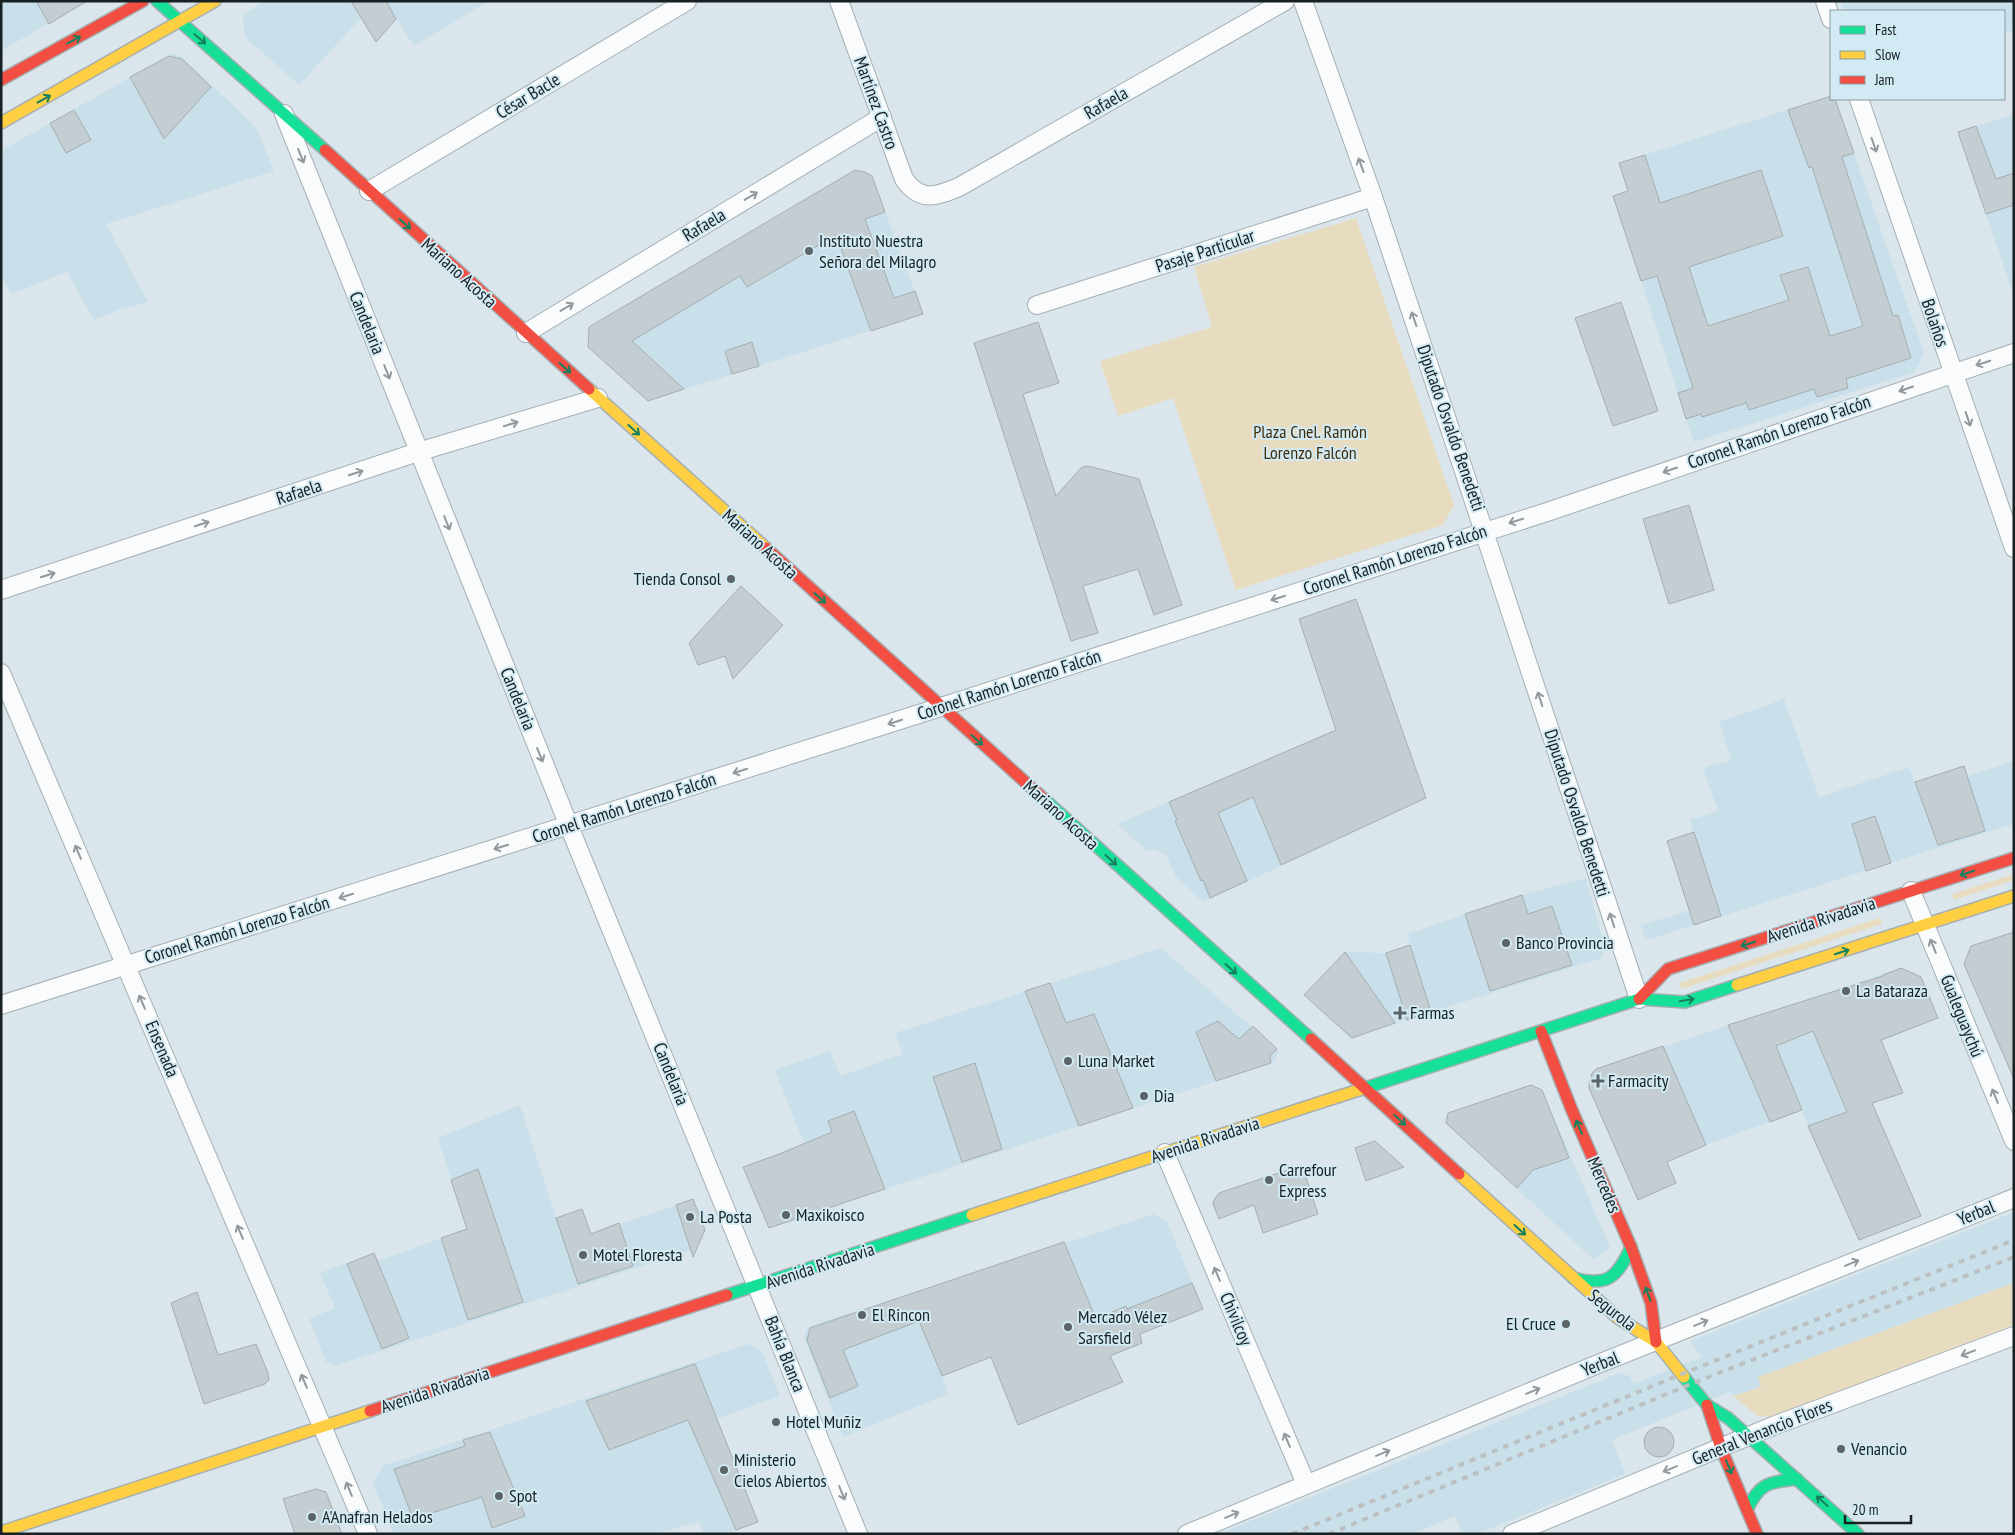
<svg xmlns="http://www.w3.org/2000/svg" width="2015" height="1535" viewBox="0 0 2015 1535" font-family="'PT Sans Narrow',sans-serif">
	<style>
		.built { fill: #c9e0ea }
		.green { fill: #e7dcc0 }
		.building { fill: #c4ced2; stroke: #a4aeb2 }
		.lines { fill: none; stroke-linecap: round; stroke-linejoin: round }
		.street-casing { stroke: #a5afb3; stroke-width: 20 }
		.fast-casing { stroke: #a5afb3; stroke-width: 14 }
		.slow-casing { stroke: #a5afb3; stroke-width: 14 }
		.jam-casing { stroke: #a5afb3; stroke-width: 14 }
		.street { stroke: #f9fbfc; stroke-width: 18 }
		.fast { stroke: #16e098; stroke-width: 11 }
		.slow { stroke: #ffcf43; stroke-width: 11 }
		.jam { stroke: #f24e42; stroke-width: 11 }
		.rail { stroke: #bcc0c1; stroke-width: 4; stroke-dasharray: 6 6; stroke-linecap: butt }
		.oneway { stroke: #16805e }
		.oneway2 { stroke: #93989a }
		.poi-dot { fill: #5b6569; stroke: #d2eaf3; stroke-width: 2 }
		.labels { text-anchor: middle; stroke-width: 4; stroke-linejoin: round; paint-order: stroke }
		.street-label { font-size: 18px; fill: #172023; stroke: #d2eaf3 }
		.poi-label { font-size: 18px; fill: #172023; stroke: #d2eaf3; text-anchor: start }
		.park-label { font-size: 18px; fill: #3f2e0b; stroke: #d2eaf3 }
	</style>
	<rect width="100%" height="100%" fill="#dae6eb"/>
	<g class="built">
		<polygon points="1,1 87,1 1,51"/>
		<polygon points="265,1 489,1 414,46 397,19 376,42 361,18 299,85 245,37 243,15"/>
		<polygon points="1841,1 2014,1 2014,30 2004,33 2004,11 1844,11"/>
		<polygon points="171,54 181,56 256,127 274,171 106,224 148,302 119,310 94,320 67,272 11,294 1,276 1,151"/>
		<polygon points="1831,96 1831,99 1835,99 1924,353 1915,372 1694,442 1613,196 1628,191 1619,163"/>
		<polygon points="2014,114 2014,296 1958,132"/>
		<polygon points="855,170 865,172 872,176 923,314 648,401 589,327"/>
		<polygon points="1784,699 1819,797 1909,767 1915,782 1964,766 1968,776 2014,761 2014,824 1650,939 1645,937 1641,925 1689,911 1667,841 1694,832 1690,820 1718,811 1703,768 1731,760 1719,722"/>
		<polygon points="1336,730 1371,824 1203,902 1176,877 1166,855 1154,849 1147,851 1117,824"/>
		<polygon points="1586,878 1605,948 1601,958 1351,1038 1304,995 1345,952 1386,953 1410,945 1408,934 1522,895"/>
		<polygon points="1161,948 1279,1051 1274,1062 773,1226 766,1221 743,1168 804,1143 775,1070 830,1051 840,1076 903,1054 895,1033"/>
		<polygon points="1901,968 1921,977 1938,1018 1882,1041 1903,1093 1808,1126 1802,1110 1706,1145 1667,1162 1676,1183 1638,1200 1589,1088 1590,1077 1596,1069"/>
		<polygon points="1531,1085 1542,1090 1610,1247 1594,1260 1446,1123 1448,1114"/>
		<polygon points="520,1105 556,1218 582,1209 591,1234 693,1199 704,1230 697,1248 335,1366 326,1362 309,1319 335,1308 320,1273 374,1253 378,1261 467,1229 438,1138"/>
		<polygon points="2014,1212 2014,1283 1758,1377 1761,1387 1733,1396 1729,1392 1612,1440 1625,1474 1477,1534 1462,1534 1455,1516 1412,1534 1218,1534 1620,1373 1630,1376 1633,1384 1702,1357 1690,1341"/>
		<polygon points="1154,1214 1167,1222 1203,1309 1140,1334 1142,1343 1111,1356 1123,1382 1018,1425 988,1350 963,1360 966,1367 942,1376 948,1394 843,1437 804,1338 807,1327"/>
		<polygon points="748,1344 761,1350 780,1396 717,1419 758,1522 726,1534 704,1534 699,1522 655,1534 394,1534 373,1483 383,1466"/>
	</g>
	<g class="green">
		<polygon points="1356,218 1454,505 1443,525 1236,590 1173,398 1118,416 1100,361 1212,327 1194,267"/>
		<polygon points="2014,874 2014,880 1954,900 1952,894"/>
		<polygon points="1880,918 1882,924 1681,989 1679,983"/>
		<polygon points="2014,1283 2014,1325 1770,1417 1758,1416 1733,1396 1761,1387 1758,1377"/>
	</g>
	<g class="building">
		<polygon points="36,1 87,1 49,24"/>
		<polygon points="351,1 386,1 396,19 376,42"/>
		<polygon points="169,56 182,59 211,87 164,139 130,77"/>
		<polygon points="1831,96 1831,99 1835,99 1854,153 1842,157 1893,316 1898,315 1911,358 1846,379 1848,388 1817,397 1814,389 1749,410 1746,403 1702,417 1701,414 1686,419 1678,393 1693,388 1657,276 1641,281 1613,196 1628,191 1619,163 1645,155 1660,203 1761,170 1783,236 1689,267 1708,326 1789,300 1780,275 1808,267 1830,336 1863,326 1812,167 1809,168 1788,110"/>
		<polygon points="74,110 91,140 66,153 50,123"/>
		<polygon points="1976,126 1996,179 2014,173 2014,205 1986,214 1958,132"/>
		<polygon points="855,170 865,172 872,176 885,212 865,219 894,298 915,291 923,314 871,331 836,235 747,287 740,276 632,341 684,389 648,401 588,347 589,327"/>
		<polygon points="1621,302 1658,411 1613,426 1575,318"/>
		<polygon points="1038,322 1059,383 1023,394 1056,496 1082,467 1088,466 1139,479 1182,605 1154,615 1138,569 1083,586 1098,633 1071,641 974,343"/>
		<polygon points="752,342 759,366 732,374 725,351"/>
		<polygon points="1689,505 1714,590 1669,604 1643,519"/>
		<polygon points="741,586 783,625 733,679 725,656 698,665 689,643"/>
		<polygon points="1356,599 1426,798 1281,865 1253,797 1218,813 1247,881 1210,898 1203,880 1201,881 1175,821 1177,820 1169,802 1336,730 1299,619"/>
		<polygon points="1964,766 1985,831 1938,845 1915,782"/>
		<polygon points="1875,816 1891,863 1866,871 1852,824"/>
		<polygon points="1694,832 1721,916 1694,925 1667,841"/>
		<polygon points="1522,895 1528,914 1552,906 1572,965 1490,991 1465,914"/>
		<polygon points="2014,932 2014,1079 1964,964 1971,946"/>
		<polygon points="1410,945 1431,1012 1407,1020 1386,953"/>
		<polygon points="1345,952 1395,1023 1352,1038 1304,995"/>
		<polygon points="1901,968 1921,977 1938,1018 1881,1040 1903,1093 1872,1103 1921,1216 1859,1240 1808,1126 1847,1112 1813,1031 1776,1046 1802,1110 1770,1122 1728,1025 1883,976 1883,975"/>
		<polygon points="1050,983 1066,1023 1094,1014 1133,1108 1079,1126 1025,991"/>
		<polygon points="1218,1021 1239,1039 1253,1026 1277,1049 1270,1056 1271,1063 1216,1081 1196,1032"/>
		<polygon points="1663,1046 1706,1145 1667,1162 1676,1183 1638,1200 1589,1088 1589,1083 1592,1073 1596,1069"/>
		<polygon points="975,1063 1002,1149 962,1162 933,1077"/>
		<polygon points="1531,1085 1542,1090 1569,1158 1533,1170 1517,1188 1446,1123 1448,1113"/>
		<polygon points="854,1111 885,1189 769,1228 743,1167 782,1153 832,1132 828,1121"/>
		<polygon points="1375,1141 1404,1167 1366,1181 1355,1148"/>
		<polygon points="1302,1165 1318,1214 1263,1233 1254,1205 1219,1219 1213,1204 1214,1200 1219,1193"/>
		<polygon points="478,1169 523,1302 468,1320 441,1238 467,1229 451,1180"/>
		<polygon points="693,1199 705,1230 693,1257 676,1205"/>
		<polygon points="582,1209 591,1234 619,1223 633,1266 578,1284 556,1218"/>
		<polygon points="1064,1242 1096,1319 1126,1306 1127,1309 1192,1283 1203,1309 1140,1334 1142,1343 1110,1356 1123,1382 1018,1425 991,1357 942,1376 919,1321 843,1350 858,1386 830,1398 807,1340 810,1328"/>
		<polygon points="374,1253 409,1338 382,1349 347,1264"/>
		<polygon points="197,1292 218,1355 256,1344 268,1373 269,1380 265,1384 204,1404 171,1303"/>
		<polygon points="695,1364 758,1522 736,1530 688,1420 609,1450 586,1401"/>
		<circle cx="1659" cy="1442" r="15"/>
		<polygon points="490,1432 525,1516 492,1528 482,1497 413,1519 394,1469 465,1446 463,1440"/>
		<polygon points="316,1489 326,1492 342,1534 295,1534 283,1499"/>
	</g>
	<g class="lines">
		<defs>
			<g id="street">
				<path d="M839,1L904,179C920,202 935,197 959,187L1285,1"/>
				<polyline points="1303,1 1373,197 1639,999"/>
				<polyline points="1825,1 1831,19"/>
				<polyline points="1859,99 2014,548"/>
				<polyline points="284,114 569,826 858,1534"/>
				<polyline points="369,191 687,1"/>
				<polyline points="1037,305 1373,197"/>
				<polyline points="526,333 882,117"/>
				<polyline points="1,590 418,452 598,398"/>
				<polyline points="1,673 368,1534"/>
				<polyline points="1911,891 2014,1141"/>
				<polyline points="1,1005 941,707 1547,512 2014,353"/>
				<polyline points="1165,1153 1306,1484"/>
				<polyline points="1187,1534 1603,1362 2014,1198"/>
				<polyline points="1512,1534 1773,1426 2014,1336"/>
			</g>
			<g id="fast">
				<polyline points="157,1 325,150"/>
				<polyline points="1044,799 1311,1039"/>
				<polyline points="1362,1089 1639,999 1685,1002 1737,985"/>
				<path d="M1573,1278C1607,1287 1617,1278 1631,1247"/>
				<polyline points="727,1295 972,1215"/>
				<polyline points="1684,1377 1707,1405 1728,1418 1858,1534"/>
				<path d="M1747,1510C1759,1483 1769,1482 1797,1479"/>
			</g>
			<g id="slow">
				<polyline points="1,123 215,1"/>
				<polyline points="589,389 766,548"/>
				<polyline points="1737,985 2014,896"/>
				<polyline points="1459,1174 1618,1318 1656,1342 1684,1377"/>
				<polyline points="972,1215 1362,1089"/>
				<polyline points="1,1532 370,1411"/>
			</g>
			<g id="jam">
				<polyline points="1,80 143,1"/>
				<polyline points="325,150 589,389"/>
				<polyline points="766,548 1044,799"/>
				<polyline points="1639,999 1668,969 2014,858"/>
				<polyline points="1541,1031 1571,1108 1631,1247 1651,1303 1656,1342"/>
				<polyline points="1311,1039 1459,1174"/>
				<polyline points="1707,1405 1721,1448 1757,1534"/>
				<polyline points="370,1411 727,1295"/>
			</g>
		</defs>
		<use href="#street" class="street-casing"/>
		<use href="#fast" class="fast-casing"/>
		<use href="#slow" class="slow-casing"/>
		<use href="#jam" class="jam-casing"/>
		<use href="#street" class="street"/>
		<use href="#fast" class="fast"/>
		<use href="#slow" class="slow"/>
		<use href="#jam" class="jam"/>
		<g class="rail">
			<polyline points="1292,1534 1682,1374 2014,1240"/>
			<polyline points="1329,1534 1691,1384 2014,1257"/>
		</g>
	</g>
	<defs><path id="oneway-shaft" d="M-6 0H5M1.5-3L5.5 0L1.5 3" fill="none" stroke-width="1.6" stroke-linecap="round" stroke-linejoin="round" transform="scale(1.25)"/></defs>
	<g class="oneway">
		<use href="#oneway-shaft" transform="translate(200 39) rotate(41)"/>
		<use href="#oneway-shaft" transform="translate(74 40) rotate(-29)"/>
		<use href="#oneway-shaft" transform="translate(44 99) rotate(-29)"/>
		<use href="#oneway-shaft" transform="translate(405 224) rotate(42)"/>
		<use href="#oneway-shaft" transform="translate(565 368) rotate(42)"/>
		<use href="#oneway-shaft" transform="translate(634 430) rotate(42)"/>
		<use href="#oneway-shaft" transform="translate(820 598) rotate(42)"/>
		<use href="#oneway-shaft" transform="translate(977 740) rotate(42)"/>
		<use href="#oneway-shaft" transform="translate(1111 860) rotate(42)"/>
		<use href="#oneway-shaft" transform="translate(1967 873) rotate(162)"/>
		<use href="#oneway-shaft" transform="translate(1748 944) rotate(162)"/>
		<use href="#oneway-shaft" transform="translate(1842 952) rotate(-18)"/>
		<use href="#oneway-shaft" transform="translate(1231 969) rotate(42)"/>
		<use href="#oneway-shaft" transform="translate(1687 1000) rotate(-10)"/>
		<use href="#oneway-shaft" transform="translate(1400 1120) rotate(42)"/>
		<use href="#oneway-shaft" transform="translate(1579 1127) rotate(-113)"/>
		<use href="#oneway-shaft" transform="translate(1520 1230) rotate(42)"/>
		<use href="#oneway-shaft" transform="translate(1648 1294) rotate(-110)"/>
		<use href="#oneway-shaft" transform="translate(1729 1467) rotate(67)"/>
		<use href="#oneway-shaft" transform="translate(1822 1501) rotate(-138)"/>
	</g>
	<g class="oneway2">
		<use href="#oneway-shaft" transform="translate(1874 145) rotate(71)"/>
		<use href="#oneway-shaft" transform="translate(301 156) rotate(68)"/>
		<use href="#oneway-shaft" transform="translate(1361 165) rotate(-110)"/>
		<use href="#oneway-shaft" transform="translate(751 196) rotate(-31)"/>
		<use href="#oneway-shaft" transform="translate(567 307) rotate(-31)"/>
		<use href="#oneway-shaft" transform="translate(1414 319) rotate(-109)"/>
		<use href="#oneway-shaft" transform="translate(1983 363) rotate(162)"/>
		<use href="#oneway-shaft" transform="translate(387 372) rotate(68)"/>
		<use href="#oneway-shaft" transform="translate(1906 389) rotate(161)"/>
		<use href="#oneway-shaft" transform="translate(1968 419) rotate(71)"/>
		<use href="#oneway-shaft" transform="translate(511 424) rotate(-17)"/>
		<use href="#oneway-shaft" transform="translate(1670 470) rotate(161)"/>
		<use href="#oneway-shaft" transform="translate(356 473) rotate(-18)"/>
		<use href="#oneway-shaft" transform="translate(1516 521) rotate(163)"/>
		<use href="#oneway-shaft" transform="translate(447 523) rotate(68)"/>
		<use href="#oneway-shaft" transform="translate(202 524) rotate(-18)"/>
		<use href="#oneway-shaft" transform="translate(48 575) rotate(-18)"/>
		<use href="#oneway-shaft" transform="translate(1278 598) rotate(162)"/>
		<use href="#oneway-shaft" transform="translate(1540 699) rotate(-108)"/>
		<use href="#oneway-shaft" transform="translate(895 722) rotate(162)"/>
		<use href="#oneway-shaft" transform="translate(540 755) rotate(68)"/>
		<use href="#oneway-shaft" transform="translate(740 771) rotate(162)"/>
		<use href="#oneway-shaft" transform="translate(501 847) rotate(163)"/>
		<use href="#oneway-shaft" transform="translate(78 852) rotate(-113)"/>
		<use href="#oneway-shaft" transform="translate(346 896) rotate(163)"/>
		<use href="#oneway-shaft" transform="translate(1612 920) rotate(-108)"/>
		<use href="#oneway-shaft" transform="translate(1933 946) rotate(-112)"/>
		<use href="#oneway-shaft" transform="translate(142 1002) rotate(-113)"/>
		<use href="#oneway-shaft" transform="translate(1995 1096) rotate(-112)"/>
		<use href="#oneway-shaft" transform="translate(240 1232) rotate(-113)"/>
		<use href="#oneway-shaft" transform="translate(1852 1263) rotate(-22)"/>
		<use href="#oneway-shaft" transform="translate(1217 1274) rotate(-113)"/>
		<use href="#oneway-shaft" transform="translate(1701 1323) rotate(-22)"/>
		<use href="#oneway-shaft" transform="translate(1968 1353) rotate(159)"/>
		<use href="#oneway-shaft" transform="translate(304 1381) rotate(-113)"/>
		<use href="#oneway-shaft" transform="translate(1533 1391) rotate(-22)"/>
		<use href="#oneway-shaft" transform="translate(1287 1440) rotate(-113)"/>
		<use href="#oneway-shaft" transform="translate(1383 1453) rotate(-22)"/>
		<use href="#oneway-shaft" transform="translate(1670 1469) rotate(158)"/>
		<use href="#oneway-shaft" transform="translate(349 1489) rotate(-112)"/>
		<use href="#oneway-shaft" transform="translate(842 1493) rotate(68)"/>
		<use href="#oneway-shaft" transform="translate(1232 1515) rotate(-23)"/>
	</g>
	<g class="poi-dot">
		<circle cx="809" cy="251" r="5"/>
		<circle cx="731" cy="579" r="5"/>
		<circle cx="1506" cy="943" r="5"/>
		<circle cx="1846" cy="991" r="5"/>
		<path d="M1397.5 1005.5h5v5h5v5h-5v5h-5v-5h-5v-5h5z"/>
		<circle cx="1068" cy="1061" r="5"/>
		<path d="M1595.5 1073.5h5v5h5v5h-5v5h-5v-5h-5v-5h5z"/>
		<circle cx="1144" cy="1096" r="5"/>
		<circle cx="1269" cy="1180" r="5"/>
		<circle cx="786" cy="1215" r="5"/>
		<circle cx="690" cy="1217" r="5"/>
		<circle cx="583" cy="1255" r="5"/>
		<circle cx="862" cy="1315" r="5"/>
		<circle cx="1566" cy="1324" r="5"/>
		<circle cx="1068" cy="1327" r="5"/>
		<circle cx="776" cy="1422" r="5"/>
		<circle cx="1841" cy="1449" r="5"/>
		<circle cx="724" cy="1470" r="5"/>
		<circle cx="499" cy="1496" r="5"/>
		<circle cx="312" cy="1517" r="5"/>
	</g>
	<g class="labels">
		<g class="street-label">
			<text transform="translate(528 96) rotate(-31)" y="6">César Bacle</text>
			<text transform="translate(876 103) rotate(70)" y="6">Martínez Castro</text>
			<text transform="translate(1106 103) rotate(-30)" y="6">Rafaela</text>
			<text transform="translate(704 225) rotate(-31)" y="6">Rafaela</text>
			<text transform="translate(1205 251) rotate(-18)" y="6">Pasaje Particular</text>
			<text transform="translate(459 273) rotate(42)" y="6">Mariano Acosta</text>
			<text transform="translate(367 323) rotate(68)" y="6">Candelaria</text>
			<text transform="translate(1935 323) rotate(71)" y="6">Bolaños</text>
			<text transform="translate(1451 428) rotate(71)" y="6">Diputado Osvaldo Benedetti</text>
			<text transform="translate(1779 432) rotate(-19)" y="6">Coronel Ramón Lorenzo Falcón</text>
			<text transform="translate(299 492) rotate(-18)" y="6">Rafaela</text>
			<text transform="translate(760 544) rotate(42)" y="6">Mariano Acosta</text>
			<text transform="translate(1395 560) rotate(-18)" y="6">Coronel Ramón Lorenzo Falcón</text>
			<text transform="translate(1009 685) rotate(-18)" y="6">Coronel Ramón Lorenzo Falcón</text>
			<text transform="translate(518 699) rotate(68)" y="6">Candelaria</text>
			<text transform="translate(624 808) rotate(-18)" y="6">Coronel Ramón Lorenzo Falcón</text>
			<text transform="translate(1577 813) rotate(72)" y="6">Diputado Osvaldo Benedetti</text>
			<text transform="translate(1061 815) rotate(42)" y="6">Mariano Acosta</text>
			<text transform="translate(1821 920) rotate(-18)" y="6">Avenida Rivadavia</text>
			<text transform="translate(237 930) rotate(-17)" y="6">Coronel Ramón Lorenzo Falcón</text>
			<text transform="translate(1962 1016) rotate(68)" y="6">Gualeguaychú</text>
			<text transform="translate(162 1049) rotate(67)" y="6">Ensenada</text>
			<text transform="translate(671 1074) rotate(68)" y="6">Candelaria</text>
			<text transform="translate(1205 1140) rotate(-18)" y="6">Avenida Rivadavia</text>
			<text transform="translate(1604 1185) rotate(67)" y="6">Mercedes</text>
			<text transform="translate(1976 1213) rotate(-22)" y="6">Yerbal</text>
			<text transform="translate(820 1266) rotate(-18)" y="6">Avenida Rivadavia</text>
			<text transform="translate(1612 1310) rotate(38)" y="6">Segurola</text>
			<text transform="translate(1236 1319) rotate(67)" y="6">Chivilcoy</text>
			<text transform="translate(785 1354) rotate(68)" y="6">Bahía Blanca</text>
			<text transform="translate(1600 1364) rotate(-22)" y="6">Yerbal</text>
			<text transform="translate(435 1390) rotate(-18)" y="6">Avenida Rivadavia</text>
			<text transform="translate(1762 1432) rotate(-22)" y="6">General Venancio Flores</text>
		</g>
		<g class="poi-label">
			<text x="819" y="247">Instituto Nuestra<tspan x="819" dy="21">Señora del Milagro</tspan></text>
			<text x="721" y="585" text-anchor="end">Tienda Consol</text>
			<text x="1516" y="949">Banco Provincia</text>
			<text x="1856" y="997">La Bataraza</text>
			<text x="1410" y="1019">Farmas</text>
			<text x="1078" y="1067">Luna Market</text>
			<text x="1608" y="1087">Farmacity</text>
			<text x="1154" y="1102">Dia</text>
			<text x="1279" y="1176">Carrefour<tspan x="1279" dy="21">Express</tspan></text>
			<text x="796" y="1221">Maxikoisco</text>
			<text x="700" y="1223">La Posta</text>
			<text x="593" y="1261">Motel Floresta</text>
			<text x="872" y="1321">El Rincon</text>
			<text x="1078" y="1323">Mercado Vélez<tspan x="1078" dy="21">Sarsfield</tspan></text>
			<text x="1556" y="1330" text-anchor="end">El Cruce</text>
			<text x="786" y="1428">Hotel Muñiz</text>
			<text x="1851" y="1455">Venancio</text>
			<text x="734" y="1466">Ministerio<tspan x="734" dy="21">Cielos Abiertos</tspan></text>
			<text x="509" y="1502">Spot</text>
			<text x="322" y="1523">A'Anafran Helados</text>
		</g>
		<g class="park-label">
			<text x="1310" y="438">Plaza Cnel. Ramón<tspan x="1310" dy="21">Lorenzo Falcón</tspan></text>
		</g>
	</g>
	<rect width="2015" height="1535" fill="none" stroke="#172023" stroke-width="5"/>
	<rect x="1830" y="10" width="175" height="90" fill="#d2eaf3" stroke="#8799a0"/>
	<rect x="1840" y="26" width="25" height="8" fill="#16e098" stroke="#8799a0"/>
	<text x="1875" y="35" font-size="15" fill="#172023">Fast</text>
	<rect x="1840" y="51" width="25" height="8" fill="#ffcf43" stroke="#8799a0"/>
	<text x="1875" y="60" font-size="15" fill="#172023">Slow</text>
	<rect x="1840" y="76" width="25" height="8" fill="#f24e42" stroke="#8799a0"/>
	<text x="1875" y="85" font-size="15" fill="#172023">Jam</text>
	<path d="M1845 1515v8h66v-8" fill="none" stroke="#172023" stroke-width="2.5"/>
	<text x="1852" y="1515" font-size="15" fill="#172023" stroke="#d2eaf3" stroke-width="4" paint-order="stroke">20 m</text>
</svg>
